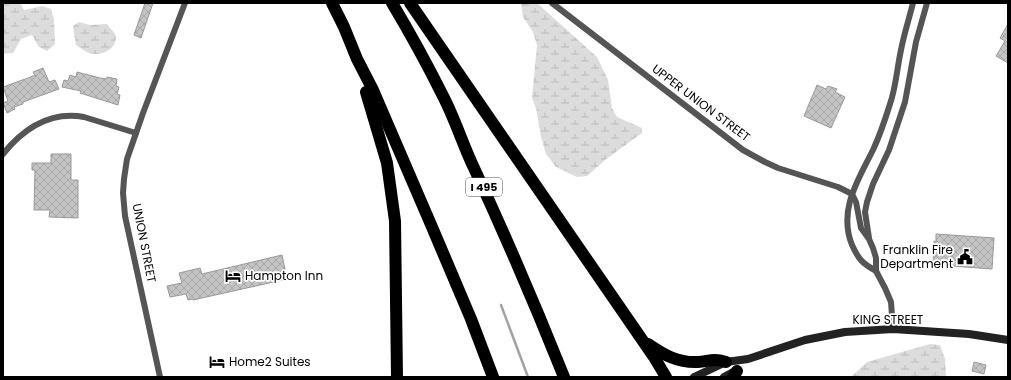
<svg xmlns="http://www.w3.org/2000/svg" width="1011" height="380" viewBox="0 0 1011 380" font-family="Poppins,sans-serif">
	<style>
		.wetland { fill: url(#wetland-marsh) }
		.lines { fill: none; stroke-linecap: round; stroke-linejoin: round }
		.stream { stroke: #a3a3a3; stroke-width: 2.5 }
		.building { fill: url(#building-cross-hatch); stroke: #999 }
		.street { stroke: #555; stroke-width: 6 }
		.secondary { stroke: #222; stroke-width: 8 }
		.highway { stroke: #000; stroke-width: 12 }
		.labels { text-anchor: middle; stroke-width: 3.5; stroke-linejoin: round; paint-order: stroke }
		.shield { fill: #fff; stroke: #4c4c4c; stroke-width: 1 }
		.shield-label { font-size: 11px; font-weight: bold; fill: #000 }
		.street-label { font-size: 12px; fill: #000; stroke: #fff }
		.poi-label { font-size: 12px; fill: #000; stroke: #fff; text-anchor: start }
	</style>
	<defs>
		<pattern id="wetland-marsh" width="20" height="14" patternUnits="userSpaceOnUse"><rect width="20" height="14" fill="#dcdcdc"/><path d="M1 5h8M5 5V1M11 12h8M15 12V8" fill="none" stroke="#bbb"/></pattern>
		<pattern id="building-cross-hatch" width="8" height="8" patternUnits="userSpaceOnUse"><rect width="8" height="8" fill="#c4c4c4"/><path d="M0 0l8 8M0 8l8-8" fill="none" stroke="#a7a7a7"/></pattern>
	</defs>
	<rect width="100%" height="100%" fill="#fff"/>
	<g class="wetland">
		<polygon points="3,3 20,3 24,10 42,6 51,9 54,20 55,44 47,51 39,47 32,35 21,39 13,53 3,54"/>
		<polygon points="521,3 537,3 597,57 608,80 612,108 617,117 642,128 642,133 605,160 587,176 577,177 556,167 546,154 541,137 536,108 532,98 537,45 533,32 523,17"/>
		<path d="M79,22L90,25L107,24C109,27 113,31 115,34C119,45 107,54 96,54C89,55 82,49 76,45L73,26Z"/>
		<polygon points="930,344 940,345 945,359 946,377 851,377 867,362"/>
	</g>
	<g class="lines">
		<polyline class="stream" points="501,305 528,377"/>
	</g>
	<g class="building">
		<polygon points="145,3 153,3 141,38 134,35"/>
		<polygon points="1008,24 1008,63 996,56 1005,41 1000,38"/>
		<polygon points="43,68 49,82 55,80 59,89 23,102 23,104 14,107 15,109 7,113 3,103 8,101 3,87 28,78 35,75 33,72"/>
		<polygon points="77,72 100,78 107,79 107,77 117,79 116,86 119,87 117,94 120,95 118,105 80,93 81,91 62,87 64,80 68,81 70,75 76,77"/>
		<polygon points="817,85 826,89 828,86 837,89 835,92 845,97 831,128 804,116"/>
		<polygon points="51,154 71,154 71,180 78,180 78,218 49,217 50,210 34,210 35,170 32,170 32,163 51,163"/>
		<polygon points="936,234 994,238 992,269 952,266 952,267 933,266 934,241 936,242"/>
		<polygon points="282,255 287,279 193,300 193,299 188,300 186,294 170,297 167,286 182,283 179,273 200,268 202,274"/>
		<polygon points="974,362 986,365 984,374 972,371"/>
	</g>
	<g class="lines">
		<g class="street">
			<polyline points="552,3 743,150 765,162 778,168 838,187 852,194 856,202 861,228 869,239 873,248 876,258 876,271 885,288 891,302 893,329"/>
			<path d="M3,154C24,128 50,111 84,117L136,133"/>
			<polyline points="869,238 865,212 867,202 873,184 889,150 905,102 916,42 927,3"/>
			<path d="M876,271C862,263 859,260 852,245C838,210 858,180 873,150C880,135 885,120 890,104C896,87 897,68 901,50C904,34 909,19 913,3"/>
			<polyline points="160,377 125,216 123,193 124,179 127,159 143,113 185,3"/>
		</g>
		<g class="secondary">
			<polyline points="694,377 726,362 748,359 805,340 845,332 893,329 969,334 1008,340"/>
			<polyline points="724,377 737,370"/>
		</g>
		<g class="highway">
			<polyline points="332,3 344,27 357,59 373,90 432,227 471,319 493,377"/>
			<path d="M392,3C410,33 427,64 443,96C455,119 463,145 474,168C506,237 536,307 564,377"/>
			<polyline points="410,3 654,357 666,377"/>
			<polyline points="366,92 387,163 395,221 397,377"/>
			<path d="M648,344C664,355 678,363 698,362C710,361 713,358 726,362"/>
			<polyline points="733,377 737,371"/>
		</g>
	</g>
	<defs>
		<symbol id="civic-bare" viewBox="-9 -9 18 18"><path d="M-.6-6.5H3V-4.5H.6V-3L4-1V1h2V6H-6V1h2V-1L-.6-3ZM-1.2 2.5V6h2.4V2.5Z" fill="#000" stroke="#fff" stroke-width="2.5" paint-order="stroke"/></symbol>
		<symbol id="hotel-bare" viewBox="-9 -9 18 18"><path d="M-6-4.5h1.5V1H6V5H4.5V3h-9V5H-6ZM-4 0a1.8 1.8 0 1 1 3.6 0ZM.5 0V-2.5h3Q6-2.5 6 0Z" fill="#000" stroke="#fff" stroke-width="2.5" paint-order="stroke"/></symbol>
	</defs>
	<g fill-rule="evenodd">
		<use href="#civic-bare" x="954" y="246" width="22" height="22"/>
		<use href="#hotel-bare" x="222" y="265" width="22" height="22"/>
		<use href="#hotel-bare" x="206" y="351" width="22" height="22"/>
	</g>
	<g class="labels">
		<rect class="shield" x="466" y="178" width="36" height="18" rx="3"/>
		<g class="shield-label">
			<text x="484" y="191">I 495</text>
		</g>
		<g class="street-label">
			<text transform="translate(701 103) rotate(37)" y="4">UPPER UNION STREET</text>
			<text transform="translate(144 243) rotate(79)" y="4">UNION STREET</text>
			<text x="888" y="324">KING STREET</text>
		</g>
		<g class="poi-label">
			<text x="953" y="254" text-anchor="end">Franklin Fire<tspan x="953" dy="14">Department</tspan></text>
			<text x="245" y="280">Hampton Inn</text>
			<text x="229" y="366">Home2 Suites</text>
		</g>
	</g>
	<rect width="1011" height="380" fill="none" stroke="#000000" stroke-width="8"/>
</svg>
